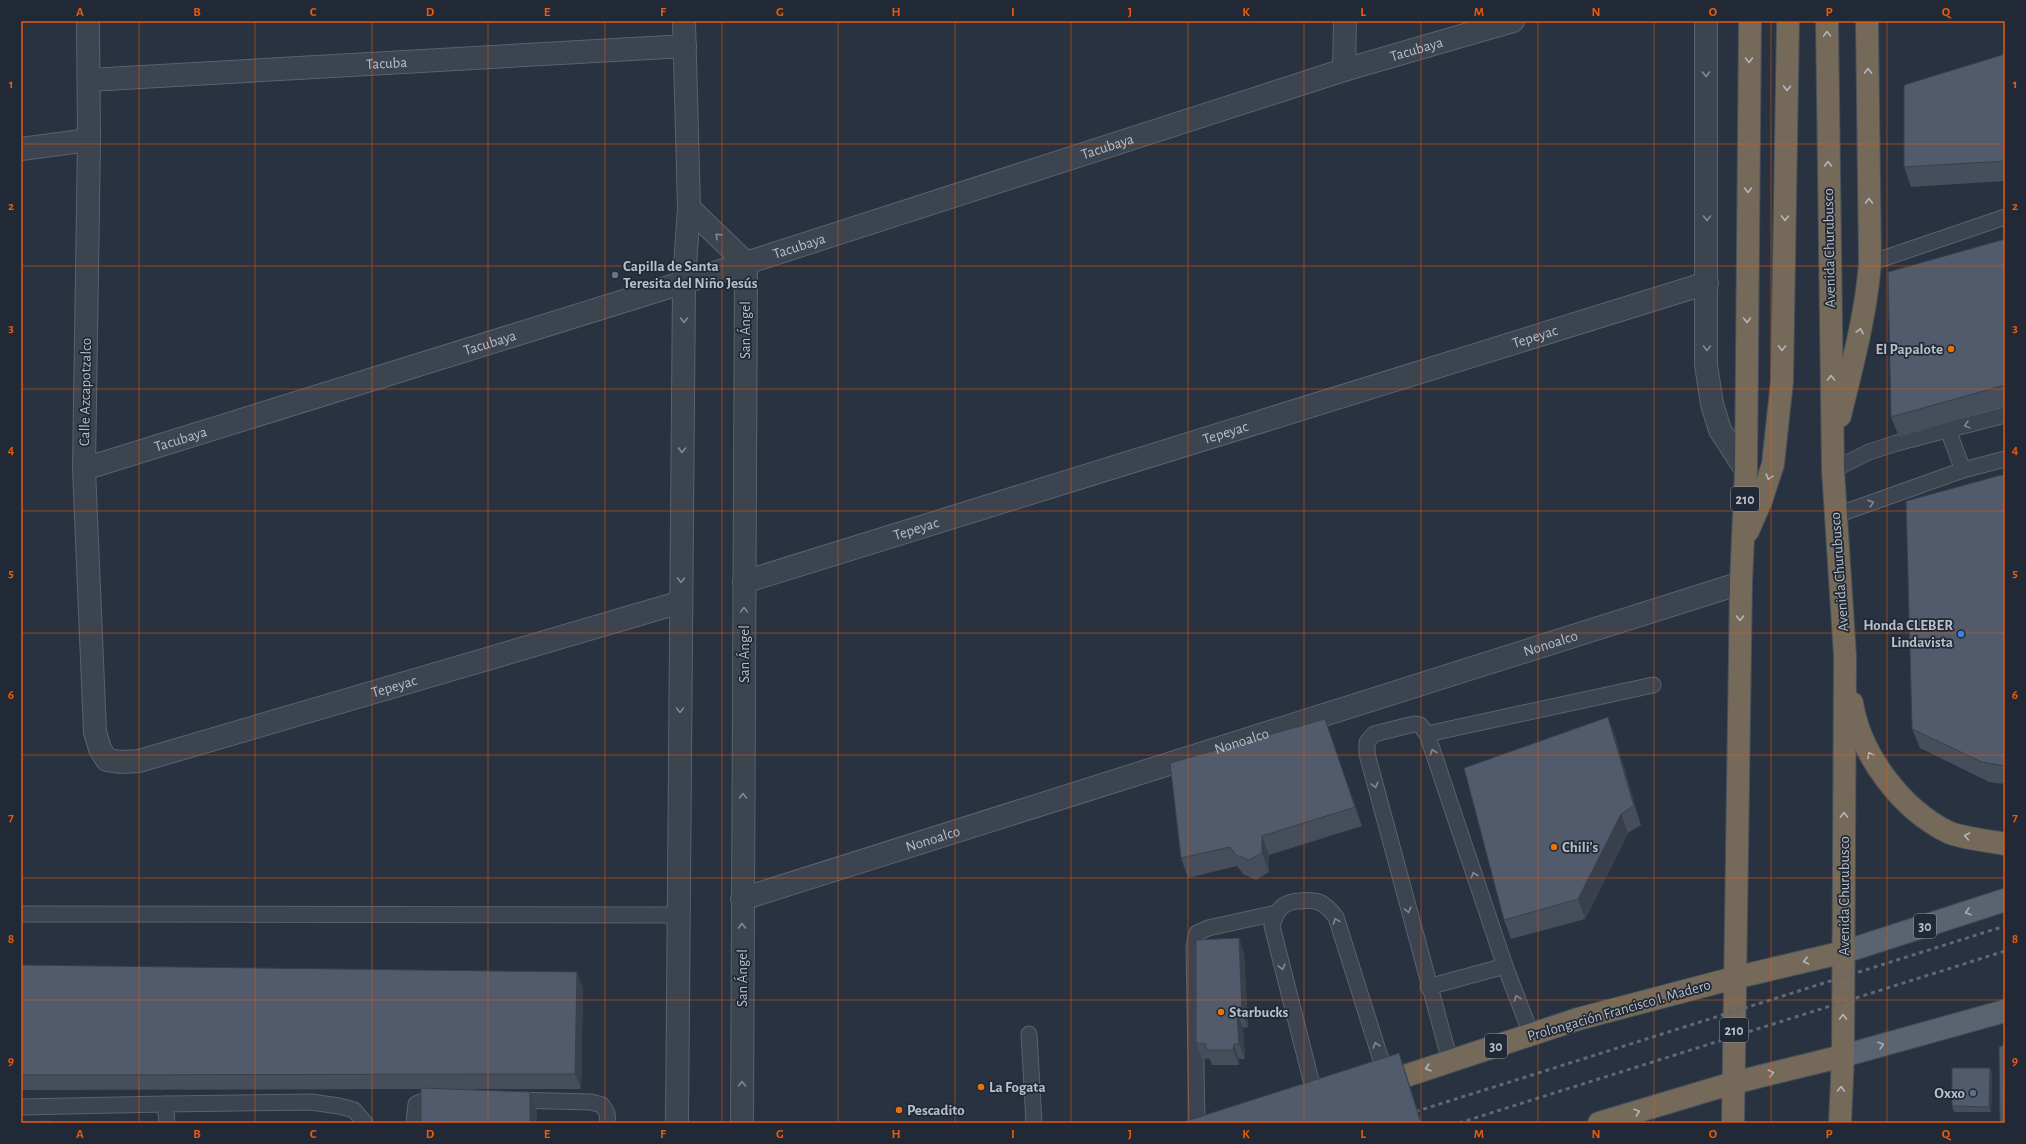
<svg xmlns="http://www.w3.org/2000/svg" width="2026" height="1144" viewBox="0 0 2026 1144" font-family="'Alegreya Sans',sans-serif">
	<style>
		.lines { fill: none; stroke-linecap: round; stroke-linejoin: round }
		.lane-casing { stroke: #59626d; stroke-width: 17 }
		.street-casing { stroke: #59626d; stroke-width: 24 }
		.primary-casing { stroke: #454d59; stroke-width: 24 }
		.highway-casing { stroke: #464f5a; stroke-width: 24 }
		.lane { stroke: #3c4450; stroke-width: 15 }
		.street { stroke: #3c4450; stroke-width: 22 }
		.primary { stroke: #5a6370; stroke-width: 22 }
		.highway { stroke: #756a59; stroke-width: 22 }
		.rail { stroke: #5e6877; stroke-width: 3; stroke-dasharray: 4 4; stroke-linecap: butt }
		.wall { fill: #464e5c }
		.shaded-wall { fill: #39404b }
		.building { fill: #515b6b; stroke: #39404b }
		.oneway { stroke: #b1b6bf }
		.oneway2 { stroke: #808893 }
		.oneway3 { stroke: #a5adb8 }
		.grid { fill: none; stroke: #e8590c; stroke-width: 1; stroke-opacity: 0.55 }
		.worship-dot { fill: #6b7280; stroke: #202935; stroke-width: 1.5 }
		.food-dot { fill: #e8710a; stroke: #202935; stroke-width: 1.5 }
		.shop-dot { fill: #3f7fe0; stroke: #202935; stroke-width: 1.5 }
		.service-dot { fill: #5c6f8a; stroke: #202935; stroke-width: 1.5 }
		.labels { text-anchor: middle; stroke-width: 3.5; stroke-linejoin: round; paint-order: stroke }
		.shield { fill: #202935; stroke: #8a929d; stroke-width: 1 }
		.shield-label { font-size: 14px; font-weight: bold; fill: #b8bfca }
		.street-label { font-size: 15px; fill: #b8bfca; stroke: #202935 }
		.poi-label { font-size: 15px; font-weight: bold; fill: #b8bfca; stroke: #202935; text-anchor: start }
		.neatline { fill: none; stroke: #e8590c; stroke-width: 1.5 }
		.grid-label { font-size: 13px; text-anchor: middle; font-weight: bold; fill: #e8590c }
	</style>
	<rect width="100%" height="100%" fill="#283240"/>
	<g class="lines">
		<defs>
			<g id="lane">
				<polyline points="1870,263 2005,217"/>
				<polyline points="1948,430 1963,470"/>
				<polyline points="1833,470 1869,452 1897,443 2005,415"/>
				<polyline points="1834,516 1963,470 2005,459"/>
				<polyline points="1427,734 1653,685"/>
				<polyline points="21,914 680,915"/>
				<polyline points="1428,987 1505,966"/>
				<polyline points="1029,1034 1034,1123"/>
				<polyline points="1450,1061 1367,754 1367,742 1374,734 1414,724 1420,725 1427,734 1505,966 1531,1034"/>
				<polyline points="513,1100 591,1102 602,1105 607,1113 608,1123"/>
				<path d="M1316,1100L1272,926C1274,919 1276,912 1282,907C1286,903 1294,901 1299,901C1318,899 1324,902 1336,917L1387,1079"/>
				<polyline points="165,1104 311,1102 339,1106 354,1110 365,1123"/>
				<polyline points="21,1107 165,1104 167,1123"/>
				<polyline points="414,1123 416,1104 425,1100 441,1099"/>
				<polyline points="1197,1123 1194,946 1197,933 1208,928 1276,913"/>
			</g>
			<g id="street">
				<path id="s1" d="M88,21L89,140L84,469L95,732L100,749L107,760L121,762L139,761L681,602"/>
				<polyline points="1706,21 1706,365 1712,404 1720,430 1746,470"/>
				<polyline points="1344,70 1345,21"/>
				<path id="s2" d="M89,80L685,46"/>
				<polyline points="21,149 89,140"/>
				<polyline points="689,208 746,263 742,1123"/>
				<path id="s3" d="M84,469L746,263L1344,70L1513,21"/>
				<path id="s4" d="M744,582L1707,283"/>
				<path id="s5" d="M742,899L1741,583"/>
				<polyline points="677,1123 684,281 689,208 684,21"/>
			</g>
			<g id="primary">
				<polyline points="1844,952 2005,900"/>
				<polyline points="1843,1056 2005,1011"/>
			</g>
			<g id="highway">
				<polyline points="1827,21 1833,470 1845,656 1843,1056 1840,1123"/>
				<path d="M1840,416C1852,366 1866,315 1870,263L1867,21"/>
				<polyline points="1748,531 1761,501 1773,464 1782,381 1788,21"/>
				<path d="M1852,703C1860,754 1901,809 1948,832C1960,838 1990,841 2005,844"/>
				<polyline points="1378,1085 1578,1019 1734,978 1844,952"/>
				<polyline points="1599,1123 1733,1083 1843,1056"/>
				<polyline points="1733,1123 1741,583 1746,470 1750,21"/>
			</g>
		</defs>
		<use href="#lane" class="lane-casing"/>
		<use href="#street" class="street-casing"/>
		<use href="#primary" class="primary-casing"/>
		<use href="#highway" class="highway-casing"/>
		<use href="#lane" class="lane"/>
		<use href="#street" class="street"/>
		<use href="#primary" class="primary"/>
		<use href="#highway" class="highway"/>
		<g class="rail">
			<polyline points="1408,1114 2005,926"/>
			<polyline points="1459,1123 2005,951"/>
		</g>
	</g>
	<g class="wall">
		<polygon points="2005,54 2005,181 1911,187 1904,167"/>
		<polygon points="2005,239 2005,406 1899,437 1891,417"/>
		<polygon points="2005,474 2005,784 1989,782 1920,748 1912,729"/>
		<polygon points="1325,719 1362,826 1269,855 1269,872 1256,880 1243,874 1237,866 1188,878 1181,858"/>
		<polygon points="1615,736 1641,825 1628,833 1585,919 1511,939 1504,920"/>
		<polygon points="1239,938 1244,954 1248,1027 1243,1028 1245,1059 1239,1059 1239,1065 1212,1065 1210,1059 1202,1058 1196,1043"/>
		<polygon points="21,965 583,987 581,1089 457,1089 530,1092 537,1112 537,1123 421,1123 421,1089 21,1090"/>
		<polygon points="1990,1068 1992,1074 1991,1112 1954,1112 1952,1106"/>
	</g>
	<g class="shaded-wall">
		<polygon points="1608,717 1615,736 1641,825 1634,806"/>
		<polygon points="1325,719 1332,738 1362,826 1355,807"/>
		<polygon points="1621,814 1628,833 1585,919 1578,899"/>
		<polygon points="1262,836 1269,855 1269,872 1262,853"/>
		<polygon points="1239,938 1244,954 1248,1027 1242,1012"/>
		<polygon points="577,972 583,987 581,1089 575,1074"/>
		<polygon points="1237,1013 1243,1028 1245,1059 1239,1044"/>
		<polygon points="1234,1044 1239,1059 1239,1065 1233,1050"/>
		<polygon points="1399,1053 1404,1068 1422,1123 1421,1123"/>
		<polygon points="1990,1068 1992,1074 1991,1112 1989,1107"/>
		<polygon points="530,1092 537,1112 537,1123 530,1123"/>
	</g>
	<g class="building">
		<polygon points="2005,54 2005,161 1904,167 1904,85"/>
		<polygon points="2005,239 2005,385 1891,417 1888,272"/>
		<polygon points="2005,474 2005,766 1982,762 1912,729 1906,501"/>
		<polygon points="1608,717 1634,806 1621,814 1578,899 1504,920 1464,768"/>
		<polygon points="1325,719 1355,807 1262,836 1262,853 1249,860 1236,855 1230,847 1181,858 1170,763"/>
		<polygon points="1239,938 1242,1012 1237,1013 1239,1044 1234,1044 1233,1050 1206,1050 1206,1044 1196,1043 1196,940"/>
		<polygon points="21,965 577,972 575,1074 21,1075"/>
		<polygon points="2005,1045 2005,1123 2000,1123 1999,1047"/>
		<polygon points="1399,1053 1421,1123 1180,1123"/>
		<polygon points="1952,1068 1990,1068 1989,1107 1952,1106"/>
		<polygon points="421,1088 530,1092 530,1123 421,1123"/>
		<polygon points="51,1121 51,1123 21,1123 21,1122"/>
	</g>
	<defs><path id="oneway-chevron" d="M-2-3.5L2.5 0L-2 3.5" fill="none" stroke-width="1.6" stroke-linecap="round" stroke-linejoin="round"/></defs>
	<g class="oneway">
		<use href="#oneway-chevron" transform="translate(1827 34) rotate(-91)"/>
		<use href="#oneway-chevron" transform="translate(1749 60) rotate(90)"/>
		<use href="#oneway-chevron" transform="translate(1868 71) rotate(-91)"/>
		<use href="#oneway-chevron" transform="translate(1787 88) rotate(91)"/>
		<use href="#oneway-chevron" transform="translate(1828 164) rotate(-91)"/>
		<use href="#oneway-chevron" transform="translate(1748 190) rotate(90)"/>
		<use href="#oneway-chevron" transform="translate(1869 201) rotate(-91)"/>
		<use href="#oneway-chevron" transform="translate(1785 218) rotate(91)"/>
		<use href="#oneway-chevron" transform="translate(1747 320) rotate(90)"/>
		<use href="#oneway-chevron" transform="translate(1860 331) rotate(-78)"/>
		<use href="#oneway-chevron" transform="translate(1782 348) rotate(91)"/>
		<use href="#oneway-chevron" transform="translate(1831 378) rotate(-91)"/>
		<use href="#oneway-chevron" transform="translate(1769 477) rotate(107)"/>
		<use href="#oneway-chevron" transform="translate(1740 618) rotate(91)"/>
		<use href="#oneway-chevron" transform="translate(1870 755) rotate(-118)"/>
		<use href="#oneway-chevron" transform="translate(1844 815) rotate(-89)"/>
		<use href="#oneway-chevron" transform="translate(1967 836) rotate(-169)"/>
		<use href="#oneway-chevron" transform="translate(1806 961) rotate(167)"/>
		<use href="#oneway-chevron" transform="translate(1843 1017) rotate(-89)"/>
		<use href="#oneway-chevron" transform="translate(1428 1068) rotate(162)"/>
		<use href="#oneway-chevron" transform="translate(1771 1073) rotate(-14)"/>
		<use href="#oneway-chevron" transform="translate(1841 1089) rotate(-88)"/>
		<use href="#oneway-chevron" transform="translate(1637 1112) rotate(-17)"/>
	</g>
	<g class="oneway2">
		<use href="#oneway-chevron" transform="translate(1706 74) rotate(90)"/>
		<use href="#oneway-chevron" transform="translate(1707 218) rotate(90)"/>
		<use href="#oneway-chevron" transform="translate(718 236) rotate(-136)"/>
		<use href="#oneway-chevron" transform="translate(684 320) rotate(91)"/>
		<use href="#oneway-chevron" transform="translate(1707 348) rotate(91)"/>
		<use href="#oneway-chevron" transform="translate(1967 425) rotate(165)"/>
		<use href="#oneway-chevron" transform="translate(682 450) rotate(91)"/>
		<use href="#oneway-chevron" transform="translate(1871 503) rotate(-19)"/>
		<use href="#oneway-chevron" transform="translate(681 580) rotate(91)"/>
		<use href="#oneway-chevron" transform="translate(744 610) rotate(-90)"/>
		<use href="#oneway-chevron" transform="translate(680 710) rotate(90)"/>
		<use href="#oneway-chevron" transform="translate(1433 752) rotate(-109)"/>
		<use href="#oneway-chevron" transform="translate(1375 785) rotate(75)"/>
		<use href="#oneway-chevron" transform="translate(743 796) rotate(-89)"/>
		<use href="#oneway-chevron" transform="translate(1474 875) rotate(-109)"/>
		<use href="#oneway-chevron" transform="translate(1408 910) rotate(75)"/>
		<use href="#oneway-chevron" transform="translate(1336 921) rotate(-111)"/>
		<use href="#oneway-chevron" transform="translate(742 926) rotate(-90)"/>
		<use href="#oneway-chevron" transform="translate(1282 967) rotate(75)"/>
		<use href="#oneway-chevron" transform="translate(1517 998) rotate(-111)"/>
		<use href="#oneway-chevron" transform="translate(1376 1045) rotate(-108)"/>
		<use href="#oneway-chevron" transform="translate(742 1084) rotate(-90)"/>
	</g>
	<g class="oneway3">
		<use href="#oneway-chevron" transform="translate(1968 912) rotate(162)"/>
		<use href="#oneway-chevron" transform="translate(1881 1045) rotate(-16)"/>
	</g>
	<path class="grid" d="M139,21V1123M255,21V1123M372,21V1123M488,21V1123M605,21V1123M722,21V1123M838,21V1123M955,21V1123M1071,21V1123M1188,21V1123M1304,21V1123M1421,21V1123M1538,21V1123M1654,21V1123M1771,21V1123M1887,21V1123M21,144H2005M21,266H2005M21,389H2005M21,511H2005M21,633H2005M21,755H2005M21,878H2005M21,1000H2005"/>
	<circle class="worship-dot" cx="615" cy="275" r="4"/>
	<g class="food-dot">
		<circle cx="1951" cy="349" r="4"/>
		<circle cx="1554" cy="847" r="4"/>
		<circle cx="1221" cy="1012" r="4"/>
		<circle cx="981" cy="1087" r="4"/>
		<circle cx="899" cy="1110" r="4"/>
	</g>
	<circle class="shop-dot" cx="1961" cy="634" r="4"/>
	<circle class="service-dot" cx="1973" cy="1093" r="4"/>
	<g class="labels">
		<g class="shield">
			<rect x="1731" y="487" width="28" height="24" rx="3"/>
			<rect x="1914" y="914" width="22" height="24" rx="3"/>
			<rect x="1720" y="1018" width="28" height="24" rx="3"/>
			<rect x="1485" y="1034" width="22" height="24" rx="3"/>
		</g>
		<g class="shield-label">
			<text x="1745" y="504">210</text>
			<text x="1925" y="931">30</text>
			<text x="1734" y="1035">210</text>
			<text x="1496" y="1051">30</text>
		</g>
		<g class="street-label">
			<text dy="5" stroke="none"><textPath href="#s3" startOffset="1397">Tacubaya</textPath></text>
			<text dy="5" stroke="none"><textPath href="#s2" startOffset="298">Tacuba</textPath></text>
			<text dy="5" stroke="none"><textPath href="#s3" startOffset="1073">Tacubaya</textPath></text>
			<text dy="5" stroke="none"><textPath href="#s3" startOffset="749">Tacubaya</textPath></text>
			<text transform="translate(1829 248) rotate(-91)" y="5">Avenida Churubusco</text>
			<text transform="translate(745 330) rotate(-90)" y="5">San Ángel</text>
			<text dy="5" stroke="none"><textPath href="#s4" startOffset="828">Tepeyac</textPath></text>
			<text dy="5" stroke="none"><textPath href="#s3" startOffset="425">Tacubaya</textPath></text>
			<text transform="translate(85 392) rotate(-89)" y="5">Calle Azcapotzalco</text>
			<text dy="5" stroke="none"><textPath href="#s4" startOffset="504">Tepeyac</textPath></text>
			<text dy="5" stroke="none"><textPath href="#s3" startOffset="101">Tacubaya</textPath></text>
			<text dy="5" stroke="none"><textPath href="#s4" startOffset="180">Tepeyac</textPath></text>
			<text transform="translate(1839 572) rotate(-94)" y="5">Avenida Churubusco</text>
			<text dy="5" stroke="none"><textPath href="#s5" startOffset="848">Nonoalco</textPath></text>
			<text transform="translate(744 654) rotate(-90)" y="5">San Ángel</text>
			<text dy="5" stroke="none"><textPath href="#s1" startOffset="1040">Tepeyac</textPath></text>
			<text dy="5" stroke="none"><textPath href="#s5" startOffset="524">Nonoalco</textPath></text>
			<text dy="5" stroke="none"><textPath href="#s5" startOffset="200">Nonoalco</textPath></text>
			<text transform="translate(1844 896) rotate(-90)" y="5">Avenida Churubusco</text>
			<text transform="translate(742 978) rotate(-90)" y="5">San Ángel</text>
			<text transform="translate(1619 1010) rotate(-16)" y="5">Prolongación Francisco I. Madero</text>
		</g>
		<g class="poi-label">
			<text x="623" y="271">Capilla de Santa<tspan x="623" dy="17">Teresita del Niño Jesús</tspan></text>
			<text x="1943" y="354" text-anchor="end">El Papalote</text>
			<text x="1953" y="630" text-anchor="end">Honda CLEBER<tspan x="1953" dy="17">Lindavista</tspan></text>
			<text x="1562" y="852">Chili's</text>
			<text x="1229" y="1017">Starbucks</text>
			<text x="989" y="1092">La Fogata</text>
			<text x="1965" y="1098" text-anchor="end">Oxxo</text>
			<text x="907" y="1115">Pescadito</text>
		</g>
	</g>
	<rect width="2026" height="1144" fill="none" stroke="#202935" stroke-width="44"/>
	<rect x="22" y="22" width="1982" height="1100" class="neatline"/>
	<g class="grid-label">
		<text x="80" y="16">A</text>
		<text x="197" y="16">B</text>
		<text x="313" y="16">C</text>
		<text x="430" y="16">D</text>
		<text x="547" y="16">E</text>
		<text x="663" y="16">F</text>
		<text x="780" y="16">G</text>
		<text x="896" y="16">H</text>
		<text x="1013" y="16">I</text>
		<text x="1130" y="16">J</text>
		<text x="1246" y="16">K</text>
		<text x="1363" y="16">L</text>
		<text x="1479" y="16">M</text>
		<text x="1596" y="16">N</text>
		<text x="1713" y="16">O</text>
		<text x="1829" y="16">P</text>
		<text x="1946" y="16">Q</text>
		<text x="11" y="88">1</text>
		<text x="2015" y="88">1</text>
		<text x="11" y="210">2</text>
		<text x="2015" y="210">2</text>
		<text x="11" y="332">3</text>
		<text x="2015" y="332">3</text>
		<text x="11" y="454">4</text>
		<text x="2015" y="454">4</text>
		<text x="11" y="577">5</text>
		<text x="2015" y="577">5</text>
		<text x="11" y="699">6</text>
		<text x="2015" y="699">6</text>
		<text x="11" y="821">7</text>
		<text x="2015" y="821">7</text>
		<text x="11" y="943">8</text>
		<text x="2015" y="943">8</text>
		<text x="11" y="1065">9</text>
		<text x="2015" y="1065">9</text>
		<text x="80" y="1138">A</text>
		<text x="197" y="1138">B</text>
		<text x="313" y="1138">C</text>
		<text x="430" y="1138">D</text>
		<text x="547" y="1138">E</text>
		<text x="663" y="1138">F</text>
		<text x="780" y="1138">G</text>
		<text x="896" y="1138">H</text>
		<text x="1013" y="1138">I</text>
		<text x="1130" y="1138">J</text>
		<text x="1246" y="1138">K</text>
		<text x="1363" y="1138">L</text>
		<text x="1479" y="1138">M</text>
		<text x="1596" y="1138">N</text>
		<text x="1713" y="1138">O</text>
		<text x="1829" y="1138">P</text>
		<text x="1946" y="1138">Q</text>
	</g>
</svg>
